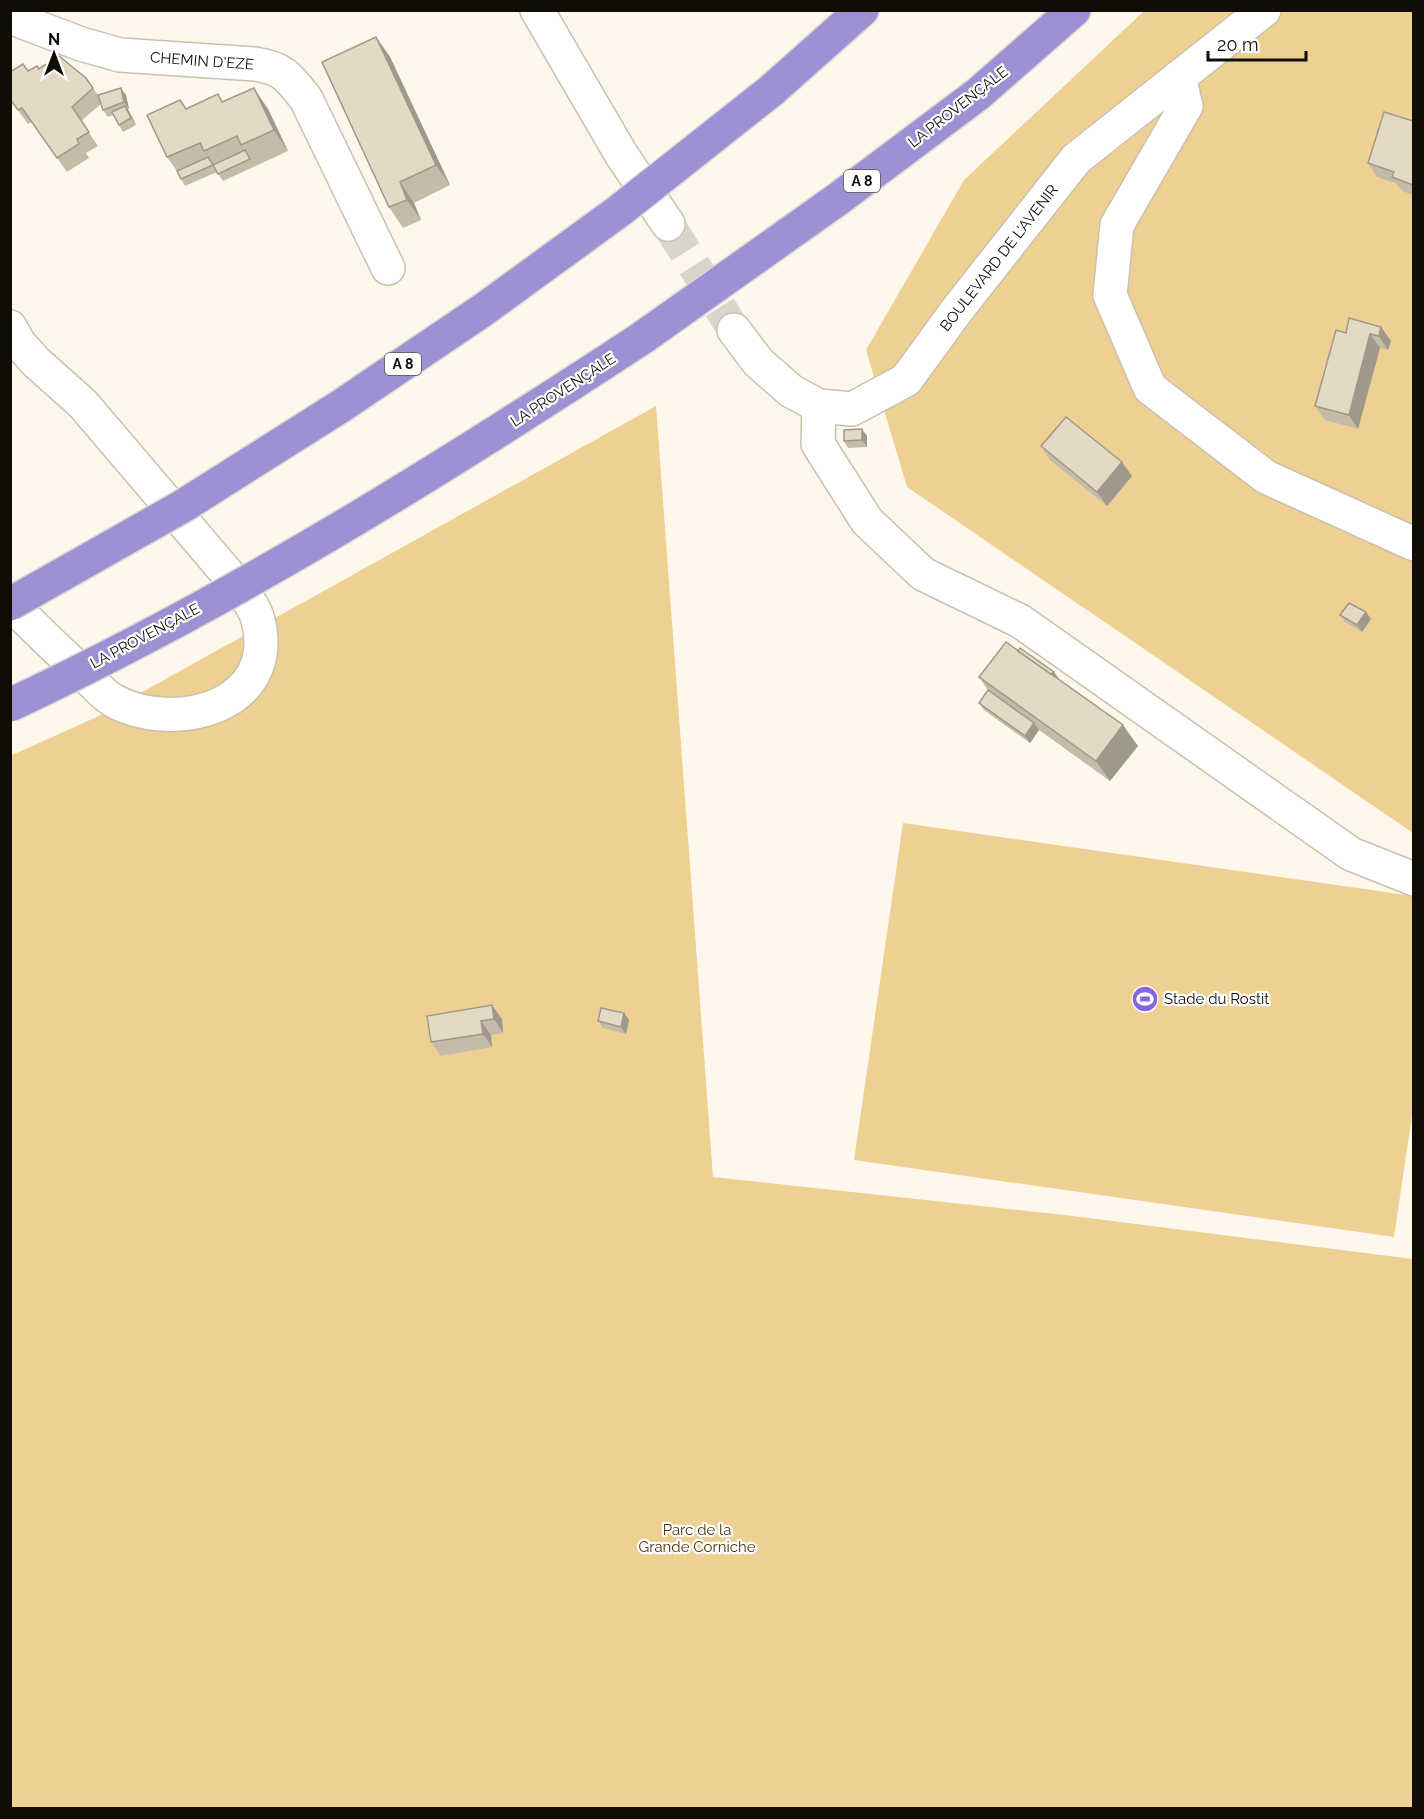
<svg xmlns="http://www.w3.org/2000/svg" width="1424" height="1819" viewBox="0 0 1424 1819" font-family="Raleway,sans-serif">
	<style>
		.green { fill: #eed093 }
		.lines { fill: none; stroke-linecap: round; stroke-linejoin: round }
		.minor-tunnel { stroke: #dad5ca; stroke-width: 33; stroke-dasharray: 33 16; stroke-linecap: butt }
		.minor-casing { stroke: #cac0ac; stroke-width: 36 }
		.highway-casing { stroke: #d9d8d7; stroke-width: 36 }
		.minor { stroke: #fff; stroke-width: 33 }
		.highway { stroke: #9e91d3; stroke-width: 33 }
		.highway-bridge-casing { stroke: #d9d8d7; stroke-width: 36; stroke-linecap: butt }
		.highway-bridge { stroke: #9e91d3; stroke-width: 33 }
		.wall { fill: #c4bba9 }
		.shaded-wall { fill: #a0988a }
		.building { fill: #e4d9c5; stroke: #a0988a; stroke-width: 1.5 }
		.labels { text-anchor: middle; stroke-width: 4.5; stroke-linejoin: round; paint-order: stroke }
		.shield { fill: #fff; stroke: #585651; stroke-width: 1.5 }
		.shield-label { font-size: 14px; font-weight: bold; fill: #100d06 }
		.street-label { font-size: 15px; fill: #100d06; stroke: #fff }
		.poi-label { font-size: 15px; fill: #100d06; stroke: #fff; text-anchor: start }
		.park-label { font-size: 15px; fill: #48360b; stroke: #fff }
	</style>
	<rect width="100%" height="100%" fill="#fef8ec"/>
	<g class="green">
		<polygon points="1144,11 1413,11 1413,833 907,487 866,350 964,180"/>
		<polygon points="656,406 713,1177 1065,1215 1413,1259 1413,1808 11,1808 10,756 101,715"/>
		<polygon points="903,823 1413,896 1414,1102 1394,1237 854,1160"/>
	</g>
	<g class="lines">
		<polyline class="minor-tunnel" points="668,224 734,330"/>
		<defs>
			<g id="minor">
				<polyline points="537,10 621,154 668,224"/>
				<path d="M10,17L81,44L120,55L255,64C283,68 289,77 306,99L388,268"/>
				<polyline points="1179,77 1186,106 1117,225 1110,295 1150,388 1266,477 1414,544"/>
				<path d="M10,327L19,343L36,362L83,404L243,592C248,600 256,610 258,620C280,706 176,734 114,701C104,696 95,684 87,677C60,653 35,628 10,603"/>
				<polyline points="734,330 758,362 791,391 819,406 852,409 906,380 957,310 1076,159 1264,10"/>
				<polyline points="819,406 818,444 867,521 923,574 1020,621 1351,854 1414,879"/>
			</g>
			<g id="highway">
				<polyline points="772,90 862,10"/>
				<polyline points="642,338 838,199 978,94 1074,10"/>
			</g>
		</defs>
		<use href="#minor" class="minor-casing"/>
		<use href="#highway" class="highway-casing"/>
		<use href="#minor" class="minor"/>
		<use href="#highway" class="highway"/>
		<defs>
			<g id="highway-bridge">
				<polyline points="10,604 183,506 341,406 483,310 619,211 772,90"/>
				<path d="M10,705C231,601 438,472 642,338"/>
			</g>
		</defs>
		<use href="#highway-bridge" class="highway-bridge-casing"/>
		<use href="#highway-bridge" class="highway-bridge"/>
	</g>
	<g class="wall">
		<polygon points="376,37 390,57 450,185 414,203 421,220 403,228 389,207"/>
		<polygon points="28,71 86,78 98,95 126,95 129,109 128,109 136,125 123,132 113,115 108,117 103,110 101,104 81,121 98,146 86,153 89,158 67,172 32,122 28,124 10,99"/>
		<polygon points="218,94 223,102 268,109 288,151 223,181 217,172 185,186 181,179 177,171 167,157 180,100 186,109"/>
		<polygon points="1413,121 1413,195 1402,191 1396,183 1377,177 1368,163"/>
		<polygon points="1381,327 1391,341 1388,350 1380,348 1358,429 1325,420 1315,406 1346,333"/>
		<polygon points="867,436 867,447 848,448 844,441"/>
		<polygon points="1041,446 1132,476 1107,506 1050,460"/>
		<polygon points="1340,615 1371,619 1362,632 1345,622"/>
		<polygon points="1018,651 1054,672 1058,679 1138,746 1110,781 1039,730 1030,743 984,710 979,703 988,690 979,677"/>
		<polygon points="492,1005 502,1019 503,1033 491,1035 492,1047 441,1056 431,1042"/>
		<polygon points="624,1013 629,1020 626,1034 603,1028 598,1021"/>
	</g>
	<g class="shaded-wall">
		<polygon points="376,37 390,57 450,185 436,165"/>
		<polygon points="121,88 126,95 129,109 124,102"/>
		<polygon points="254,88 268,109 288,151 274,130"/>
		<polygon points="125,106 130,113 136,125 131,118"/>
		<polygon points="400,182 414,203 421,220 407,200"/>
		<polygon points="1381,327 1391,341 1388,350 1379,336"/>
		<polygon points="1370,334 1380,348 1358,429 1349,415"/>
		<polygon points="862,429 867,436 867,447 862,440"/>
		<polygon points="1122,462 1132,476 1107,506 1097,492"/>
		<polygon points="1366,612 1371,619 1362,632 1357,625"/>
		<polygon points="1054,672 1059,679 1053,686 1048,679"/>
		<polygon points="1034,723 1039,730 1030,743 1025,736"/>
		<polygon points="1123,725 1138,746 1110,781 1096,761"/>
		<polygon points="492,1005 502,1019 503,1033 494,1019"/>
		<polygon points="624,1013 629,1020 626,1034 621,1027"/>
		<polygon points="481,1021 491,1035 492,1047 483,1034"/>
	</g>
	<g class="building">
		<polygon points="376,37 436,165 400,182 407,200 389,207 322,62"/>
		<polygon points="59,56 86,78 93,88 72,107 89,132 77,139 79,144 57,158 22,108 18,110 10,99 10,72 23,64 28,71 37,66 39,69"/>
		<polygon points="121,88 124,102 103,110 98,95"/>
		<polygon points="254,88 274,130 241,145 237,136 204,151 200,143 167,157 147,115 180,100 186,109 218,94 222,102"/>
		<polygon points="125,106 131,118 119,125 112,112"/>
		<polygon points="1384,112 1413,121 1413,185 1392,177 1394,172 1368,163"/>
		<polygon points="245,150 250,159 218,174 213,165"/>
		<polygon points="208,157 213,165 181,179 177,171"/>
		<polygon points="1349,318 1381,327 1379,336 1370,334 1349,415 1315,406 1336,330 1346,333"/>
		<polygon points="1066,417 1122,462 1097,492 1041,446"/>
		<polygon points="862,429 862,440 844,441 844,430"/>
		<polygon points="1349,603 1366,612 1357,625 1340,615"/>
		<polygon points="1006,642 1123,725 1096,761 979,677"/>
		<polygon points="1020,648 1054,672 1051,674 1018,651"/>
		<polygon points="988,690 1034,723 1025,736 979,703"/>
		<polygon points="492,1005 494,1019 481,1021 483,1034 431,1042 427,1016"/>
		<polygon points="601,1008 624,1013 621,1027 598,1021"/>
	</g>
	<defs>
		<symbol id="stadium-disc" viewBox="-11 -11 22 22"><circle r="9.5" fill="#8664df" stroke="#fff"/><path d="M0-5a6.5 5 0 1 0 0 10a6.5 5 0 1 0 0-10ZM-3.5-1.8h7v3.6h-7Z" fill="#fff"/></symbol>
	</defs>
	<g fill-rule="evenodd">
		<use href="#stadium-disc" x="1130" y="984" width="30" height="30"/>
	</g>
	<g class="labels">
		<g class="shield">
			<rect x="844" y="170" width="36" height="22" rx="4.5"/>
			<rect x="385" y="353" width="36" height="22" rx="4.5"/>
		</g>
		<g class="shield-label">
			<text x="862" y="186">A 8</text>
			<text x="403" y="369">A 8</text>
		</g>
		<g class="street-label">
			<text transform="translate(202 61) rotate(4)" y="5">CHEMIN D'EZE</text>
			<text transform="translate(958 107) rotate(-38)" y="5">LA PROVENÇALE</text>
			<text transform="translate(999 258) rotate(-52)" y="5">BOULEVARD DE L'AVENIR</text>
			<text transform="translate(563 390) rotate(-33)" y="5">LA PROVENÇALE</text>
			<text transform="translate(145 636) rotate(-28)" y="5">LA PROVENÇALE</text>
		</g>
		<g class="poi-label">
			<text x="1164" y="1004">Stade du Rostit</text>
		</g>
		<g class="park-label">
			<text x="697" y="1535">Parc de la<tspan x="697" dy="17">Grande Corniche</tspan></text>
		</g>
	</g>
	<rect width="1424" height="1819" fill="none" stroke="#100d06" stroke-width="24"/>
	<g transform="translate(54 54)" stroke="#ffffff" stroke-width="4.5" paint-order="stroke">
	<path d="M0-4.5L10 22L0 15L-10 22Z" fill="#100d06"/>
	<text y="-9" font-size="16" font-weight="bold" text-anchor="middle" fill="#100d06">N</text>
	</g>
	<path d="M1208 51v9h98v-9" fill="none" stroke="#100d06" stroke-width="3"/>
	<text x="1217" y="51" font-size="18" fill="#100d06" stroke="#ffffff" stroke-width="4.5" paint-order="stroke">20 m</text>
</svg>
